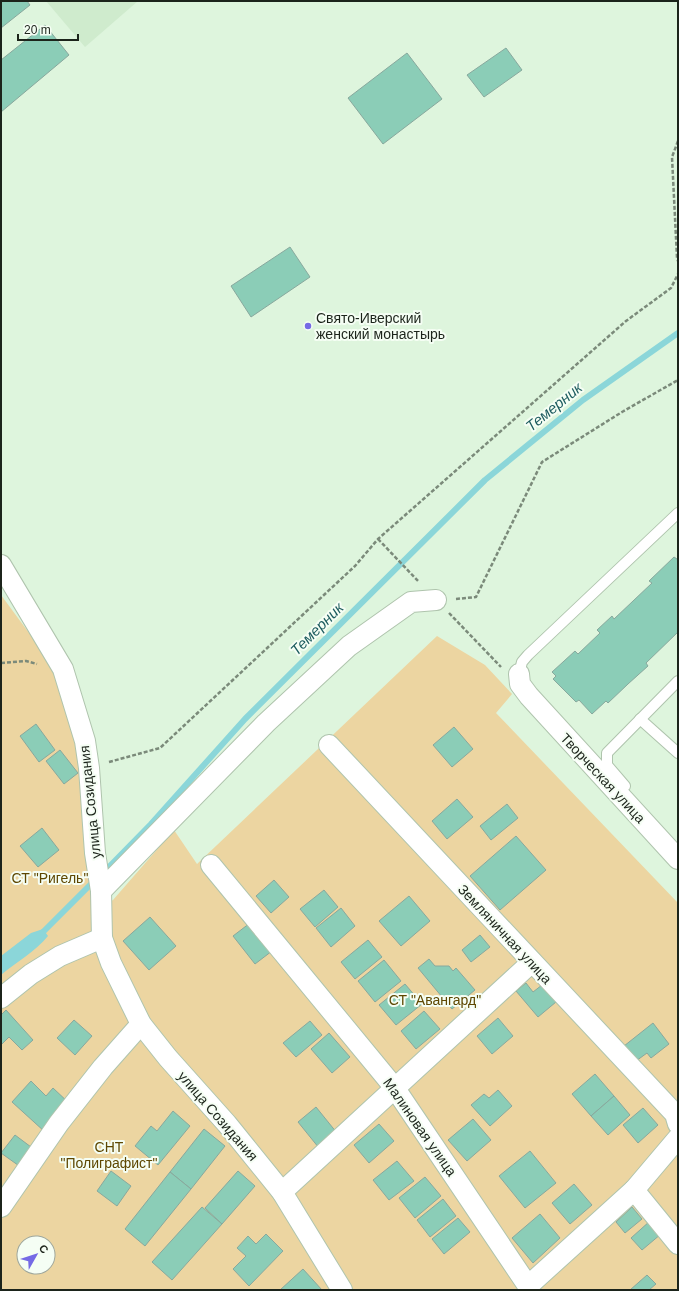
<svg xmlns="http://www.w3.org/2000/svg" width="679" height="1291" viewBox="0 0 679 1291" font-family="Arial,sans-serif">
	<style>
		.built { fill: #cfebcd }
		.green { fill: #ecd5a1; fill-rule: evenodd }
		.water { fill: #8bd6d9 }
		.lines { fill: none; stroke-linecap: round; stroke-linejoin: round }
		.stream { stroke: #8bd6d9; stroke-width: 6 }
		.building { fill: #8bcdb7; stroke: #88a89d }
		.lane-casing { stroke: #afc4ad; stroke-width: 12 }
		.street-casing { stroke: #afc4ad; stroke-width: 22 }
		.path { stroke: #7b8a7a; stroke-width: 2.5; stroke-dasharray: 4 2; stroke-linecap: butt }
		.lane { stroke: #fff; stroke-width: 10 }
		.street { stroke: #fff; stroke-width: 20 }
		.poi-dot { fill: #756ae5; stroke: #f5fef4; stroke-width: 1.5 }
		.labels { text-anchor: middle; stroke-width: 4; stroke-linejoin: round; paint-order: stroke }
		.poi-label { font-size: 14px; fill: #1c241b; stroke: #f5fef4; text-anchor: start }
		.street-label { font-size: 14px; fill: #1c241b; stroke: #f5fef4 }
		.park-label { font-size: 14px; fill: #5e4701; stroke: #f5fef4 }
		.water-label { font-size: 15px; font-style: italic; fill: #1d5c5f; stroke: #f5fef4 }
	</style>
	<rect width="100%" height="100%" fill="#def5dd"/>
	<polygon class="built" points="46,1 138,1 85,47"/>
	<path class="green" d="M1,595L60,675L89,768L102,907L113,900L174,830L197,864L437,636L485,665L512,694L496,713L678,903V1290H1ZM24,1243H48V1267H24Z"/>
	<path class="water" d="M43,929L48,936C35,952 16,962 1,975V956L31,933Z"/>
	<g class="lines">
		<g class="stream">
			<polyline points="102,874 151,824 245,719 485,480 583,400 678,333"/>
			<polyline points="39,936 95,880"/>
		</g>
	</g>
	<g class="building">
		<polygon points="1,1 27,1 30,5 1,28"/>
		<polygon points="45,25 69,55 1,112 1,60"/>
		<polygon points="506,48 522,70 484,97 467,75"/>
		<polygon points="407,53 442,99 383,144 348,98"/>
		<polygon points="290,247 310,277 251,317 231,286"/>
		<polygon points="674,557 677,559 678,558 678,632 646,663 648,666 628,684 608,703 606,701 592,714 579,700 576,702 553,679 556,676 552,672 575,651 578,654 600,633 597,630 612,616 614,619 652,583 649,581"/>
		<polygon points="36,724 55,750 39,762 20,736"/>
		<polygon points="454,727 473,749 452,767 433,745"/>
		<polygon points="60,750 78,773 64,784 46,761"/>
		<polygon points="457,799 473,817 447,839 432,821"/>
		<polygon points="507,804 518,818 491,840 480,826"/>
		<polygon points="42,828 59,850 38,867 20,846"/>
		<polygon points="516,836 546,870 500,910 470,876"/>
		<polygon points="274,880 289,897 271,913 256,896"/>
		<polygon points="324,890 338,907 315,927 300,909"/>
		<polygon points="409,896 430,921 401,946 379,921"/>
		<polygon points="341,908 355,926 331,947 316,928"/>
		<polygon points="150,917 176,946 149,970 123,941"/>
		<polygon points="250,923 272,951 255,964 233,936"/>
		<polygon points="480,935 490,947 471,962 462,950"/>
		<polygon points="368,940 382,957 355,979 341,962"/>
		<polygon points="429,959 435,966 449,966 453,971 456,968 475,990 452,1009 418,968"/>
		<polygon points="384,960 401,981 375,1002 358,981"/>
		<polygon points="526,983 533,992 542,985 556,1002 538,1017 516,991"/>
		<polygon points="405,984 422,1004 396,1025 379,1005"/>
		<polygon points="6,1010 33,1040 22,1050 9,1037 1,1045 1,1015"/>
		<polygon points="424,1011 440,1029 416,1049 401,1031"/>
		<polygon points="498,1018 513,1036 492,1054 477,1036"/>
		<polygon points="74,1020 92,1036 75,1055 57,1038"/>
		<polygon points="310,1021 322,1035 296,1057 283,1043"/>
		<polygon points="653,1023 669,1044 651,1058 647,1053 636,1061 624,1046"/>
		<polygon points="329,1033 350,1057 332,1073 311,1049"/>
		<polygon points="595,1074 614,1096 591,1116 572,1094"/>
		<polygon points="31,1081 46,1096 53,1088 70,1104 45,1132 12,1102"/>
		<polygon points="498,1090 512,1106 490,1126 471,1105 484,1094 489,1098"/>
		<polygon points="614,1096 630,1115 608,1135 591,1116"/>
		<polygon points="316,1107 337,1133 319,1148 298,1122"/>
		<polygon points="643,1108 658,1125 638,1143 623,1125"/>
		<polygon points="173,1111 190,1126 158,1165 135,1146 151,1126 157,1131"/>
		<polygon points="473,1119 491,1140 467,1161 448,1140"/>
		<polygon points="379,1124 394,1141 369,1163 354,1145"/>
		<polygon points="204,1129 225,1146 191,1189 170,1172"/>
		<polygon points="15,1135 35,1150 22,1168 1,1153"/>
		<polygon points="530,1151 556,1183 525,1208 499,1176"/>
		<polygon points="397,1161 414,1181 389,1200 373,1180"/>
		<polygon points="111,1171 131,1186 117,1206 97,1191"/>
		<polygon points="238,1171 255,1186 222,1224 205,1208"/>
		<polygon points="170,1172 191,1189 145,1246 125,1229"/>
		<polygon points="425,1177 441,1196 415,1218 399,1198"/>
		<polygon points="574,1184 592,1205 570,1224 552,1203"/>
		<polygon points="443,1199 456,1216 430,1237 417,1220"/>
		<polygon points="202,1207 222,1224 172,1280 152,1262"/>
		<polygon points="632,1207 642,1219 625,1233 616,1222"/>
		<polygon points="540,1214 560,1238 533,1263 512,1238"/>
		<polygon points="458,1218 470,1232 444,1254 432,1239"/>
		<polygon points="650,1221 661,1234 642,1250 631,1238"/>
		<polygon points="266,1234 283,1251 249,1286 233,1269 246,1256 237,1248 248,1236 256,1244"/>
		<polygon points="303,1269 322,1290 280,1290"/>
		<polygon points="647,1275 656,1284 649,1290 630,1290"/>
	</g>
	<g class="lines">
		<defs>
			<g id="lane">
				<polyline points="519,674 522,662 528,655 678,513"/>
				<polyline points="640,719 678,753"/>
				<polyline points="625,786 607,765 607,753 678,681"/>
			</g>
			<g id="street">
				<polyline points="1,565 63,669 85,741 89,768 95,853 101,891 102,938 111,963 141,1024 168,1058 227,1124 282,1192 342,1290"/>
				<polyline points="519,674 520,684 529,696 678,859"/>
				<polyline points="329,745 675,1114 678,1124"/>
				<polyline points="211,865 394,1087 528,1286 634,1190"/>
				<polyline points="101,891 266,723 349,646 411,602 436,600"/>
				<polyline points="1,998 31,974 60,956 102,938"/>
				<polyline points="678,1138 634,1190 678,1244"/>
				<polyline points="282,1192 532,962"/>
				<polyline points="1,1207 59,1123 103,1067 141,1024"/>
			</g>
		</defs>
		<use href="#lane" class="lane-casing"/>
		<use href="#street" class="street-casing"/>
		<g class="path">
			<polyline points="678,141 672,157 677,258 678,261"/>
			<polyline points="378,539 419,582"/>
			<polyline points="456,599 476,597 542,462 622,412 678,380"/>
			<polyline points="449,613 501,667"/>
			<polyline points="1,663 26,661 37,664"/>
			<polyline points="109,762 160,748 355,566 378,539 626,321 671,288 678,274"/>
		</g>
		<use href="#lane" class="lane"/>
		<use href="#street" class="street"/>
	</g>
	<circle class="poi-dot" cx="308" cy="326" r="4"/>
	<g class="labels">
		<g class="poi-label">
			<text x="316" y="323">Свято-Иверский<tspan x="316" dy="16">женский монастырь</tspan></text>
		</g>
		<g class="street-label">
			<text transform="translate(603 778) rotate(47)" y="5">Творческая улица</text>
			<text transform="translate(90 802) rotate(-96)" y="5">улица Созидания</text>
			<text transform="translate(505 934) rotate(47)" y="5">Земляничная улица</text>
			<text transform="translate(218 1116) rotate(49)" y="5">улица Созидания</text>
			<text transform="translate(420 1127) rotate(55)" y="5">Малиновая улица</text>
		</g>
		<g class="park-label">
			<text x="50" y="883">СТ "Ригель"</text>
			<text x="435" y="1005">СТ "Авангард"</text>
			<text x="109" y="1152">СНТ<tspan x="109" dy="16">"Полиграфист"</tspan></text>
		</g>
		<g class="water-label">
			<text transform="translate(554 407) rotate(-39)" y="5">Темерник</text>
			<text transform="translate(317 629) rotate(-45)" y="5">Темерник</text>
		</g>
	</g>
	<rect width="679" height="1291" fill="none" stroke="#1c241b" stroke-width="4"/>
	<g transform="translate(36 1255) rotate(51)"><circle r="19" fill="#f5fef4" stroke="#9ea79d"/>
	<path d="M0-3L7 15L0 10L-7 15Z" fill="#756ae5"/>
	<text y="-6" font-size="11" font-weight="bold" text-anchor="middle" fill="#1c241b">С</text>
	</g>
	<path d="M18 34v6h60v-6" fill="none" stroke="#1c241b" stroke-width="2"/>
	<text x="24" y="34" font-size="12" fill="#1c241b" stroke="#f5fef4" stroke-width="3" paint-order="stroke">20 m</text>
</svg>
